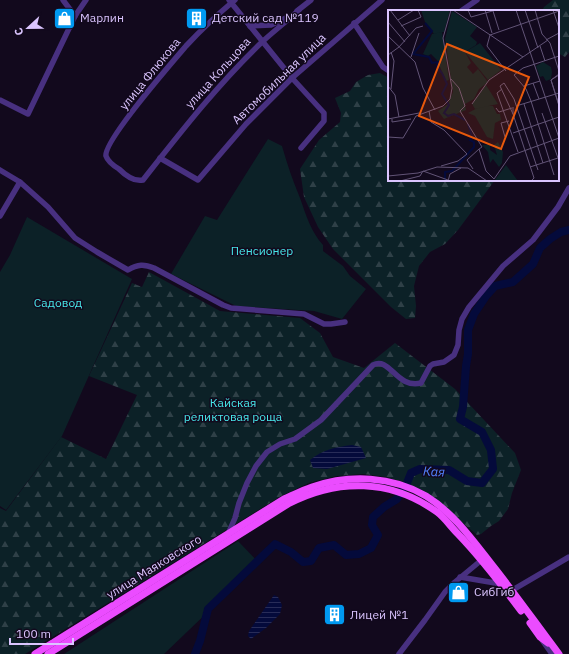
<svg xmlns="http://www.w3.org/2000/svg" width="569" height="654" viewBox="0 0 569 654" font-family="'IBM Plex Sans',sans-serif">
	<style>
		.forest { fill: url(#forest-firs) }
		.garden { fill: #0c2127 }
		.water { fill: url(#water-rules) }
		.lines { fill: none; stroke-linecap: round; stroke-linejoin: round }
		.river { stroke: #040a3b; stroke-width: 8 }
		.minor { stroke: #483080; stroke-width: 5.5 }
		.major { stroke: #eb4cff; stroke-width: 7 }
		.labels { text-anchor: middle; stroke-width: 3; stroke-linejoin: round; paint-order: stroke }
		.poi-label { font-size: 12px; fill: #dbc5ff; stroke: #12091d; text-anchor: start }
		.street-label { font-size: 12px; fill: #dbc5ff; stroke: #12091d }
		.park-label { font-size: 12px; fill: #47e7e9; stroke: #12091d }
		.water-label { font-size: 13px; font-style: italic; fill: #5383ff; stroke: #12091d }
		.inset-river { fill: none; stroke: #040a3b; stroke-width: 2 }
		.inset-road { fill: none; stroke: #625477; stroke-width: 1 }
		.view { fill: #e8590c; fill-opacity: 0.15; stroke: #e8590c; stroke-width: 2 }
		.inset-edge { fill: none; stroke: #dbc5ff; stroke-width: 2 }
	</style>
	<defs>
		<pattern id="forest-firs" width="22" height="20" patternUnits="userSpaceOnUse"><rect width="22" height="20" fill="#0c2127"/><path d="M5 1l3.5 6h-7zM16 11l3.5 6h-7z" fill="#2f4047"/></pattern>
		<pattern id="water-rules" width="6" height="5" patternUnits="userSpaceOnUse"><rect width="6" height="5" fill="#040a3b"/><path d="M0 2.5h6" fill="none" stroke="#282c58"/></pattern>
	</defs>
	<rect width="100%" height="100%" fill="#12091d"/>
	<g class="forest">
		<polygon points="553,0 569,0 569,52 565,57 558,53 558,11 542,11 544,7"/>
		<polygon points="380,73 389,78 389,180 495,180 458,230 445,244 430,252 419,266 414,286 416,306 415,318 406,319 391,307 333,249 318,227 304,197 300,169 319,140 340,122 341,113 335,98 350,91 356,82 368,75"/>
		<polygon points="149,272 220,311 300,318 320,333 333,357 364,368 395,343 455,389 515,453 521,470 512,493 508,509 499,521 491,526 481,534 477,535 432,497 407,483 386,477 363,474 337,476 311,482 281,496 25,654 0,654 0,508 6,511 61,437 106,459 137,395 89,376 132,283 142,287"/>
	</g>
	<g class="garden">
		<path d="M268,139L282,146C287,164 293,181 300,198C306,215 311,232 323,245V251L343,266L350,276L366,289L342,319L314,311L236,306L171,274L205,216L217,220Z"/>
		<polygon points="27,217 132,279 62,436 6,510 0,506 0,272 10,255"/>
		<polygon points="238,541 259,563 164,654 64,654"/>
	</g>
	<g class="water">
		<path d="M352,445L361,447L366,458L327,469L313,468L310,460C324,449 336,447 352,445Z"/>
		<polygon points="274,595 278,597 282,605 280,614 266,628 251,639 248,636 249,631"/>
	</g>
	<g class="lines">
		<polyline class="river" points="195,654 200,641 208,609 275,544 291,552 303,562 311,561 319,548 334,545 346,555 359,554 371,548 378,535 372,525 373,517 384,507 397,499 407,483 411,473 420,469 449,470 467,481 482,483 493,469 491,450 482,432 460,419 463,407 466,366 468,354 468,330 474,314 486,296 495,286 513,282 533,264 540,248 550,239 561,232 569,230"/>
		<g class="minor">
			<polyline points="63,0 75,16"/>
			<polyline points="229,0 292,78 324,113 324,121 301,148"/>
			<path d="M235,0C218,14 201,30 186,46C174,60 103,142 106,156C108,162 114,166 119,169C125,175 134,182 143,180C180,133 218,84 262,42C274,31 287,21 299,10"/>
			<polyline points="297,11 311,0"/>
			<polyline points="461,11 477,0"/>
			<polyline points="354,23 383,67 389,71"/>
			<polyline points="250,26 271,25 288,17"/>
			<polyline points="0,100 28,114 75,16 86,0"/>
			<polyline points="160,158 198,180 246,124 292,78 382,0"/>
			<path d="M0,170L20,182L48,207L75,238L97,252L128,270C138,264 144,264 154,268L223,305L231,308L304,314L324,324H331L345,322"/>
			<polyline points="0,216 20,182"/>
			<path d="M228,534L235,518L239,503L247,483L256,466L267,452L280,444L295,439L321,420L373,365C390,356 396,389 421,383L430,366L433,364L444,362L454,355L458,345L459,330L462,319L469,307L503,266L533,240L558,207L569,188"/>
			<polyline points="460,577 501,584"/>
			<polyline points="509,592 569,557"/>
			<polyline points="542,640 552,654"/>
			<polyline points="399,654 425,620 445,592 455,582 484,558"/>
		</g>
		<g class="major">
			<polyline points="530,623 540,637 548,643"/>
			<path d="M35,654L284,499C293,495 303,490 312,487C350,474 392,476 426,496C454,513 474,542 493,566C516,595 537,625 559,654"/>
			<path d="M48,654L288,504C338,478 391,479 437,512C445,518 451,527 458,534C481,558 501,584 521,611"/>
		</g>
	</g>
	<defs>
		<symbol id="shop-square" viewBox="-11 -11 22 22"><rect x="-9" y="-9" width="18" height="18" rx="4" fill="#0099f0" stroke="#12091d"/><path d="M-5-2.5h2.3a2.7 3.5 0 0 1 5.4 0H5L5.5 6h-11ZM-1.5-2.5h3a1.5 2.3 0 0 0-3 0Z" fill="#fff"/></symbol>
		<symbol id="building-square" viewBox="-11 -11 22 22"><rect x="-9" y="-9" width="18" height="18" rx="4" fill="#0099f0" stroke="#12091d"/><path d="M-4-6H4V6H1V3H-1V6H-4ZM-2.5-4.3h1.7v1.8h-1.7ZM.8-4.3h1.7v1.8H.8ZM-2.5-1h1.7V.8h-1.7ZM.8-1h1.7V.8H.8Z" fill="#fff"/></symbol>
	</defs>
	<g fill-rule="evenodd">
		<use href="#shop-square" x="52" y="6" width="25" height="25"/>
		<use href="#building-square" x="184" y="6" width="25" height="25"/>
		<use href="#shop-square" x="446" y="580" width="25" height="25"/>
		<use href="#building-square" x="322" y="602" width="25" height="25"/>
	</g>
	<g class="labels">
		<g class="poi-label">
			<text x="80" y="22">Марлин</text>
			<text x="212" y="22">Детский сад №119</text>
			<text x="474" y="596">СибГиб</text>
			<text x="350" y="619">Лицей №1</text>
		</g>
		<g class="street-label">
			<text transform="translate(218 73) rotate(-48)" y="4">улица Кольцова</text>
			<text transform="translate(150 74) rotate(-51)" y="4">улица Флюкова</text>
			<text transform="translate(279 79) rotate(-44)" y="4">Автомобильная улица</text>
			<text transform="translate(154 567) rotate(-32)" y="4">улица Маяковского</text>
		</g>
		<g class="park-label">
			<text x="262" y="255">Пенсионер</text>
			<text x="58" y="307">Садовод</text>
			<text x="233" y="407">Кайская<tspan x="233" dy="14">реликтовая роща</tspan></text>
		</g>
		<g class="water-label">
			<text transform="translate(434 471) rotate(2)" y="5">Кая</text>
		</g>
	</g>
	<g transform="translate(388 10)">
		<rect width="171" height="171" fill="#12091d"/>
		<path d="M33,0H62L56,22L46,24L37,12ZM155,52L163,57L164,62L163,69L158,71L155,66L152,67L148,56Z" fill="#0c2127"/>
		<path d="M64,1L89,17L82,26L89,32L88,35L77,42L83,53L79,57L85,64L90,59L100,72L91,79L86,89L77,94L78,100L56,109L50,101L60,94L65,82L57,29ZM93,96H105L109,104H112L113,110L107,113L105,129L99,127L87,106L80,103ZM110,132L115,142L114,153L111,157L105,149L102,153L100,142L94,135H102V140L109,145L106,135Z" fill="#0c2127"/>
		<path d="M54,22L61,70L58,71L49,50L43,44L40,46L35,44L44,24ZM92,33L113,60L100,70L77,42ZM98,75L110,94L87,99L84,94ZM118,155L130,171H106Z" fill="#0c2127"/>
		<path class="inset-river" d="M37,13L44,21L25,44L41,47L44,53L50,52L49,57L54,63L59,74L54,84L61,95L56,103L60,106L66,104L77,110M57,171V162L64,161L86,137V132L82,130L84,126L80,114"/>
		<path class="inset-road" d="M2,0L22,26M65,0L135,47M80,0L83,7L108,0M97,0L104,23M128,0L171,128M137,0L150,38M147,0L154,24L162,33L171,61M165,0L171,18M105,1L111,20M10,10L26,0M0,12L17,32M13,16L33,7L30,0M0,26L27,52L35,78L47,100M158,30L171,23M152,36L157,51M3,42L6,51L3,79M0,45L11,37L28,18L35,16M23,47L31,23M118,61L99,36L102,25L171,1M171,64L163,70L171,96M171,65L163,70L171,95M63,69L71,78L77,96L72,101L94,137L91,139M145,73L151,89M0,76L7,85L11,107M136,76L152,71M114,79L109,83L130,142M84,94L101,70L160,30M136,94L155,153M128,96L171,83M125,97V104L146,168L143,171M108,98L111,102L124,98M41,101L43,112L56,120L79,144L70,151L53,156M154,103L170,148M125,104L112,76L116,73L126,89L150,160M0,109L31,103M4,109V112L23,109M125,123L171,107M0,127L15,128L28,106L55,96L62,89L64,78L55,28L63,0M117,127L113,113L121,111M91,139L98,161L106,169L122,146L171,128M142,157L170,148M85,159L79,150L91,139M166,165L143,91L138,79L126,65L135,58L171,46M0,166L30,163L49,157L80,158L99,171M12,171L32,166L35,161L60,170M60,171L62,164L73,158"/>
		<path class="view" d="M59,34L141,67L113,139L31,106Z"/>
		<rect width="171" height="171" class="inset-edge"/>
	</g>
	<g transform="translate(28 28) rotate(248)" stroke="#12091d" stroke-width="3" paint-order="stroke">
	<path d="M0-3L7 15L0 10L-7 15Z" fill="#dbc5ff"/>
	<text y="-6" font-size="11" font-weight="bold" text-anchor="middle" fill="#dbc5ff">С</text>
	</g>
	<path d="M10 638v6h63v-6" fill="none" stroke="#dbc5ff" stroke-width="2"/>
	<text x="16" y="638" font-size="12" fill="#dbc5ff" stroke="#12091d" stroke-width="3" paint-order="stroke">100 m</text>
</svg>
